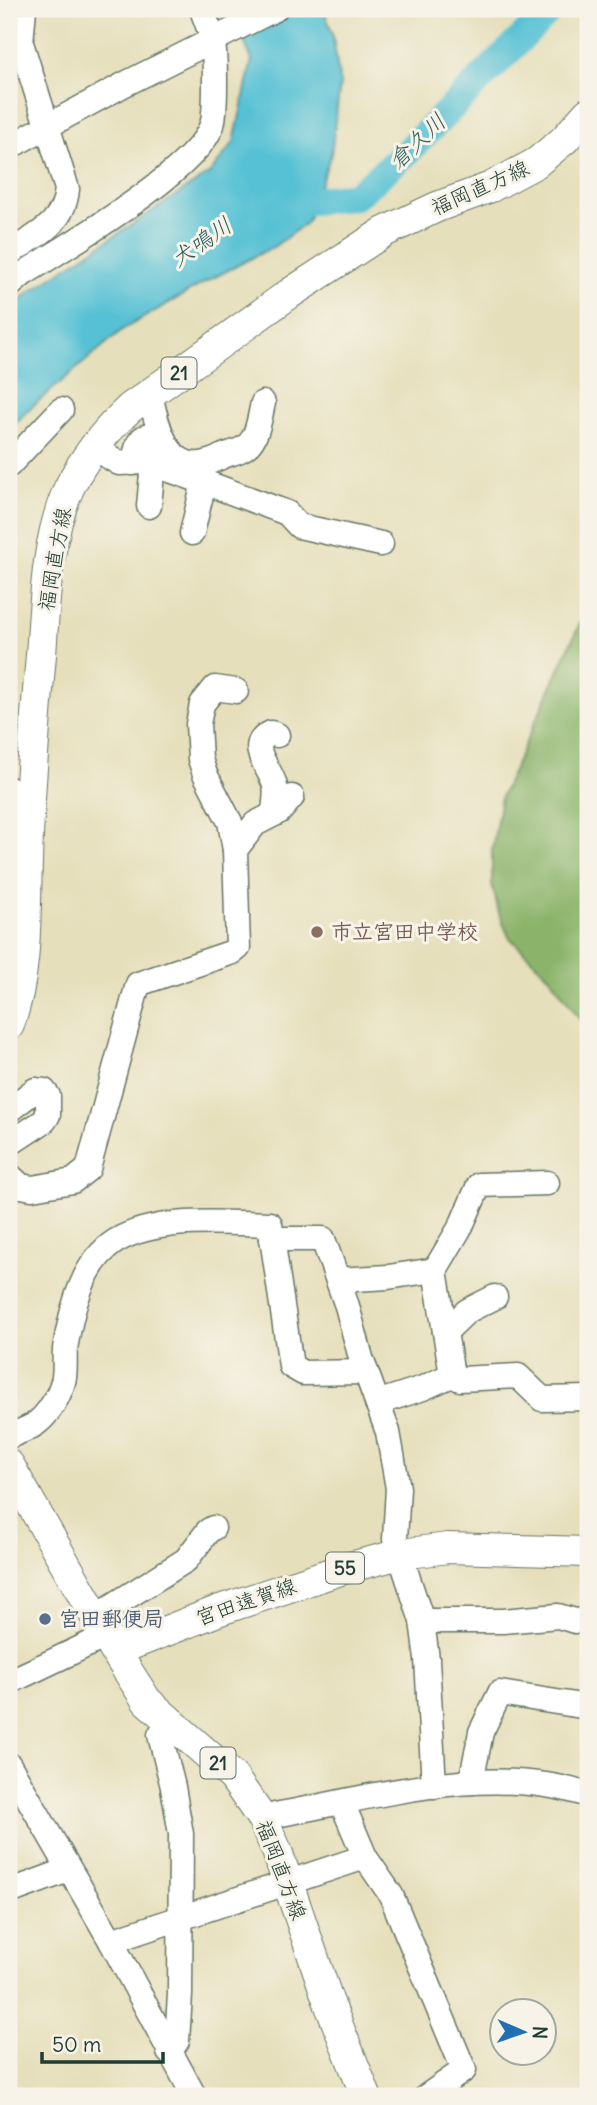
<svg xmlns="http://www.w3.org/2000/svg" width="597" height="2105" viewBox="0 0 597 2105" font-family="Delius,'Klee One',sans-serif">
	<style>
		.forest { fill: #8bb46b; stroke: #557850; stroke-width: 2 }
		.water { fill: #57c1d4; stroke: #3b7f84; stroke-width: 2 }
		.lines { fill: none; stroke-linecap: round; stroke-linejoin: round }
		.river { stroke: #57c1d4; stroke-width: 28 }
		.minor-casing { stroke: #657663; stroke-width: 27 }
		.major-casing { stroke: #657663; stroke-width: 32 }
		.minor { stroke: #fff; stroke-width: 24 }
		.major { stroke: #fff; stroke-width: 30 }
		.education-dot { fill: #8d6e63; stroke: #f7f3e8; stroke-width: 2.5 }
		.service-dot { fill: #5c6f8a; stroke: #f7f3e8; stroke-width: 2.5 }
		.labels { text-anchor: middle; stroke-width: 6; stroke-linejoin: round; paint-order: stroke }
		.shield { fill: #f7f3e8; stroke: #60746a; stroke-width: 2 }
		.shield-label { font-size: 19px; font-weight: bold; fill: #1f3d34 }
		.street-label { font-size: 21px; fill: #1f3d34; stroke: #f7f3e8 }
		.education-label { font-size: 21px; font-weight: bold; fill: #785e54; stroke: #f7f3e8; text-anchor: start }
		.service-label { font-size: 21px; font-weight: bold; fill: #4e5e75; stroke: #f7f3e8; text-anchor: start }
		.water-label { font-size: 23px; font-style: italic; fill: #2d5e5c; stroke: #f7f3e8 }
	</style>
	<rect width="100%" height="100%" fill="#f7f3e8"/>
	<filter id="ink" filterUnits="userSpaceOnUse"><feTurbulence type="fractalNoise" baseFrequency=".0143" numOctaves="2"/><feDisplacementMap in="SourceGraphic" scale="14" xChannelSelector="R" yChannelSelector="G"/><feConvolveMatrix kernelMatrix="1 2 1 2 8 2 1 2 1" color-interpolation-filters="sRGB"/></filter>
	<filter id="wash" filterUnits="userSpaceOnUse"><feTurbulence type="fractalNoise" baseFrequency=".00686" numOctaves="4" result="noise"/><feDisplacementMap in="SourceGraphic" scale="28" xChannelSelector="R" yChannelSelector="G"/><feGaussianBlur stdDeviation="1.57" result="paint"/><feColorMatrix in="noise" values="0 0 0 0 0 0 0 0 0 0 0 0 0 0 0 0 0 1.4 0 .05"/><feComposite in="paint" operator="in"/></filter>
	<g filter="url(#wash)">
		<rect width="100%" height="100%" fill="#e6dfbb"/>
		<polygon class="forest" points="588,598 588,1030 550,977 509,937 499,913 492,885 492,851 501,797 586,610"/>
		<polygon class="water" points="231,9 323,9 332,31 340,84 331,154 307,222 275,246 211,279 122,330 28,410 9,430 9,310 31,291 210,173 234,142 252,60"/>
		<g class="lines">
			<polyline class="river" points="276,205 355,196 406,153 551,9"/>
		</g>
	</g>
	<g filter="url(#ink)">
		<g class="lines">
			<defs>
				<g id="minor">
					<polyline points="9,147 125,84 275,9"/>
					<path d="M9,253C36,235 64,225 67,189L21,43L24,9"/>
					<path d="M9,286L23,274C65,247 197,171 212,125C216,112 216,53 212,39C210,29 205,19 202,9"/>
					<path d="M150,394C158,431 170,482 219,458C226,454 234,453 240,450C258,443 259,419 263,403"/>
					<polyline points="93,447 119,463 147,462 204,482 287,513 299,526 381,544"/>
					<path d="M133,463C139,443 138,430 163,439"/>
					<polyline points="9,465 61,410"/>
					<polyline points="149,506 153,463 158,456 158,448"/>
					<polyline points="192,533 204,482"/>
					<polyline points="9,789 28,810 9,822"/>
					<path d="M274,814C274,805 277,795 275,786C271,767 244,746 271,733L277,735"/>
					<polyline points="235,850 230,822 205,774 200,759 198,724 202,704 215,688 236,691"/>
					<polyline points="9,1110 35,1090 44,1091 48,1096 48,1115 44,1121 9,1144"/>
					<polyline points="9,1175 21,1186 32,1188 73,1181 88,1169 138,984 233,952 238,948 235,850 255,824 280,811 292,797"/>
					<polyline points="272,1239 323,1239 347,1306 361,1358 388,1432 398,1488 395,1539 422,1621 427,1659 434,1786"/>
					<polyline points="435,1270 461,1226 479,1185 547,1183"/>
					<polyline points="338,1280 388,1277 435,1270 452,1375 423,1388 377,1403"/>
					<polyline points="445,1332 467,1311 495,1297"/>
					<polyline points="452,1375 460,1379 518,1376 542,1399 588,1398"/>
					<path d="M9,1436C18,1432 30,1429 38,1422C49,1413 59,1396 63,1382C66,1372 64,1360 65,1349C71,1312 82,1262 116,1241C158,1216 224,1223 270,1224L291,1366L303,1373L366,1372"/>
					<polyline points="95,1617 186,1560 208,1531 213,1528"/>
					<polyline points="422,1621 503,1621 558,1616 575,1621 588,1620"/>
					<polyline points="9,1682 106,1636"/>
					<polyline points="168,1722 160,1735 173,1787 181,1834 180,1995 177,2041 169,2052"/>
					<polyline points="9,1765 111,1941 194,2096"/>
					<polyline points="471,1782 481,1732 500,1693 588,1707"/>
					<polyline points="342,1803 365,1857 391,1895 464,2070 427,2096"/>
					<path d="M263,1820L275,1815C375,1797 489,1762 588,1795"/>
					<polyline points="9,1892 68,1870"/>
					<polyline points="111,1941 365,1857"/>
				</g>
				<g id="major">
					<path d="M9,1025C28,973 25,916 27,862C29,793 35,724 41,655C45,600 46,539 69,488C84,457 105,431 130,408L289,294L384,232L437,207L491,187L536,163L564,140L588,113"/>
					<polyline points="9,1465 115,1651 147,1701 233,1777 263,1820 277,1851 329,2003 366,2096"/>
					<polyline points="115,1651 220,1610 346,1568 401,1554 448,1548 588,1552"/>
				</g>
			</defs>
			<use href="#minor" class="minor-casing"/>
			<use href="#major" class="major-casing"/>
			<use href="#minor" class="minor"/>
			<use href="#major" class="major"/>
		</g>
	</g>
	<circle class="education-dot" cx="317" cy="932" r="7"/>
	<circle class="service-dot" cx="45" cy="1619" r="7"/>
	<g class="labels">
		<g class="shield">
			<rect x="161.5" y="357.5" width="35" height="31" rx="5"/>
			<rect x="326" y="1552.5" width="38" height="31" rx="5"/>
			<rect x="200.5" y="1747.5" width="35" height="31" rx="5"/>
		</g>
		<g class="shield-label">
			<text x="179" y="380">21</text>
			<text x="345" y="1575">55</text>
			<text x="218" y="1770">21</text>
		</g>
		<g class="street-label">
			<text transform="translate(480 188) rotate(-24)" y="7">福岡直方線</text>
			<text transform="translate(55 559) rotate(-80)" y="7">福岡直方線</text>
			<text transform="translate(246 1602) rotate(-19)" y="7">宮田遠賀線</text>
			<text transform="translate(281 1870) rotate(69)" y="7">福岡直方線</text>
		</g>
		<g class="education-label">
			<text x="331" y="939">市立宮田中学校</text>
		</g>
		<g class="service-label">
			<text x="59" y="1626">宮田郵便局</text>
		</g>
		<g class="water-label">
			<text transform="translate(417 141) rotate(-43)" y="8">倉久川</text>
			<text transform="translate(201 242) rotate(-35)" y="8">犬鳴川</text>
		</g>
	</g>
	<rect width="597" height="2105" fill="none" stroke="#f7f3e8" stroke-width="35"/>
	<g transform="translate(523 2032) rotate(92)"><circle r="33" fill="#f7f3e8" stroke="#a1aaa0" stroke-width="2"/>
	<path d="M0-5L12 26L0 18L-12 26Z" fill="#1f6fb2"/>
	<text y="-10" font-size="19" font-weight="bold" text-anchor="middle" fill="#1f3d34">N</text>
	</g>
	<path d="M42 2052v10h121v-10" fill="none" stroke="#1f3d34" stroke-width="3.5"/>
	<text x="52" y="2052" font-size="21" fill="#1f3d34" stroke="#f7f3e8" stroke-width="5" paint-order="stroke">50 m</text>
</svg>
